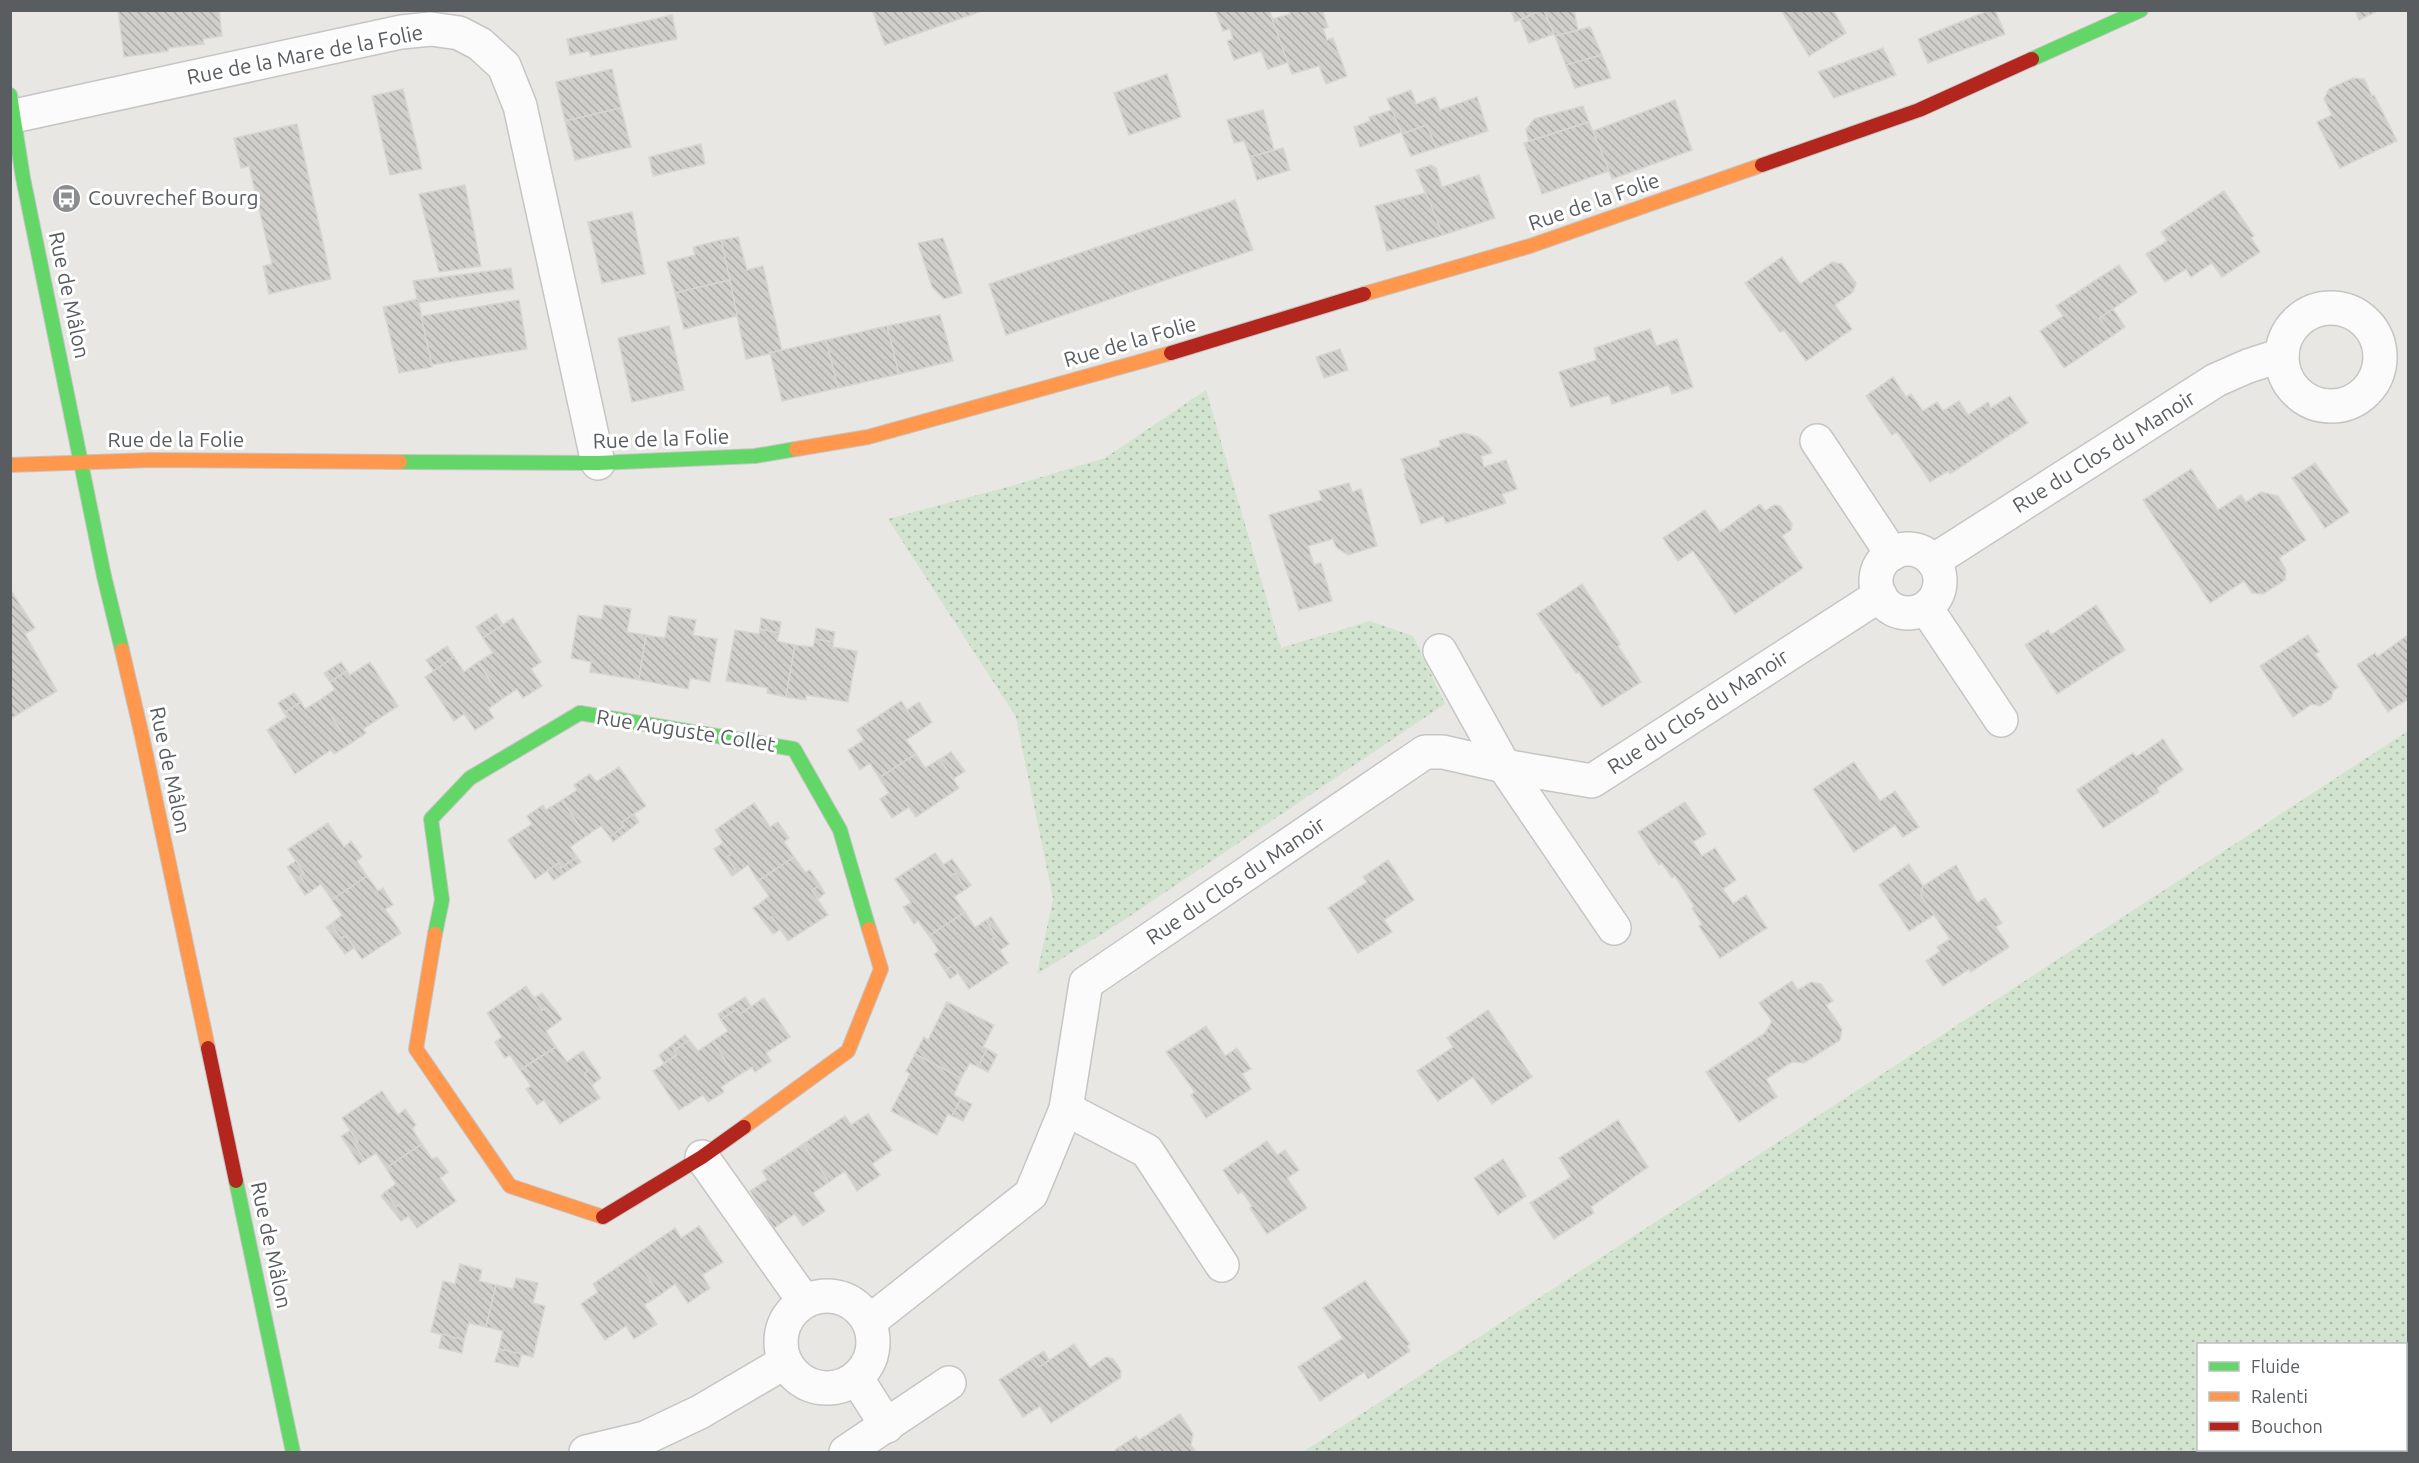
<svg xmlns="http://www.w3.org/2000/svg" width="2419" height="1463" viewBox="0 0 2419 1463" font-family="Ubuntu,sans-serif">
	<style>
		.grass { fill: url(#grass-dots); fill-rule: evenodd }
		.building { fill: url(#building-back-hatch); stroke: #d8d6d2; stroke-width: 1.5 }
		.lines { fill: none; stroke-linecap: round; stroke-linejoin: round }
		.street-casing { stroke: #c5c5c5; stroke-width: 36 }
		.fast-casing { stroke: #c5c5c5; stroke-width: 16 }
		.slow-casing { stroke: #c5c5c5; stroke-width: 16 }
		.jam-casing { stroke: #c5c5c5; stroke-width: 16 }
		.street { stroke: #fcfbfb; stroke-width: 33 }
		.fast { stroke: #63d668; stroke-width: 14 }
		.slow { stroke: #ff974d; stroke-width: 14 }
		.jam { stroke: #b3261e; stroke-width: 14 }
		.labels { text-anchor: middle; stroke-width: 6; stroke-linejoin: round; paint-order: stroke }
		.street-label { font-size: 21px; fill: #595d60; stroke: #fff }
		.poi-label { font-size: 21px; fill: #595d60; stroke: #fff; text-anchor: start }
	</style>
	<defs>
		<pattern id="grass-dots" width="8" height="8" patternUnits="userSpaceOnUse" patternTransform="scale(1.5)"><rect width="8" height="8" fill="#d2e3cf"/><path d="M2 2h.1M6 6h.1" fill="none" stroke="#adbbab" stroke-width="1.8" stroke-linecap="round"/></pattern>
		<pattern id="building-back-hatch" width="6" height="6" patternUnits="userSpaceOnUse" patternTransform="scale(1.5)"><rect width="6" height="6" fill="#d0cfcc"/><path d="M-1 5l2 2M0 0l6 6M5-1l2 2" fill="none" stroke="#acaba9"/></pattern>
	</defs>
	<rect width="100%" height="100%" fill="#e8e7e3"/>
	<g class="grass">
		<polygon points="1206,390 1281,648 1370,621 1413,636 1445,704 1118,924 1037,974 1053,899 1016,717 888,519 1015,485 1105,458"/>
		<path d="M2408,731V1452H1303ZM2198,1344H2406V1450H2198Z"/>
	</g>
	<g class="building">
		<polygon points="118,10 219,10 222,36 203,39 204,44 168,48 168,51 124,57"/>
		<polygon points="872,10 985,10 885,45"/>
		<polygon points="1215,10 1269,10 1289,62 1268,69 1261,51 1234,60 1227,41 1233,39 1230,29 1223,31"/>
		<polygon points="1290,10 1322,10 1328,27 1323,29 1327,40 1333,38 1347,76 1326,84 1319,66 1292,74 1272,19 1290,14"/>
		<polygon points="1511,10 1541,10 1515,22"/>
		<polygon points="1541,10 1544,10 1554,34 1529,43 1520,20"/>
		<polygon points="1544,10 1574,10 1578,30 1555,36"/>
		<polygon points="1781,10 1833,10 1846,33 1809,56"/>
		<polygon points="1990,10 1995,10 2005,34 1928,63 1918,39"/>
		<polygon points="2355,10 2375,10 2376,12 2359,20"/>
		<polygon points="672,15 677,39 591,56 589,51 570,55 567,39"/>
		<polygon points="1590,27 1602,55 1566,65 1555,36"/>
		<polygon points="1883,48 1896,75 1834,98 1818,72"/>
		<polygon points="1602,55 1611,78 1575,88 1566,65"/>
		<polygon points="612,69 621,108 565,121 556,82"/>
		<polygon points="1167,74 1181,117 1129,135 1114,93"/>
		<polygon points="2353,78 2364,79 2372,96 2374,95 2397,141 2340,168 2317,122 2332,115 2324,99 2329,89"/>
		<polygon points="403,89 422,169 390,175 372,96"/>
		<polygon points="1411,90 1416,104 1435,97 1440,110 1477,97 1488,131 1436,148 1427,125 1402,134 1387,99"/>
		<polygon points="1675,100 1692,150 1612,179 1593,131"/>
		<polygon points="1583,106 1589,122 1529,141 1526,130 1534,119"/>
		<polygon points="621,108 631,147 575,160 565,121"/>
		<polygon points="1263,110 1274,150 1250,157 1244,141 1234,143 1227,120"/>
		<polygon points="1392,110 1401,132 1360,147 1354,127 1370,121 1369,117"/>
		<polygon points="1589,122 1609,171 1542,194 1524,143"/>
		<polygon points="297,124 331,279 269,294 263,266 272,264 249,166 241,168 234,138"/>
		<polygon points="1427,125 1436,148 1411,156 1402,134"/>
		<polygon points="701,144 705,164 653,176 649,157"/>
		<polygon points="1283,148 1290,170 1257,180 1250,157"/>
		<polygon points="1431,165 1436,168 1442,187 1479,175 1495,218 1443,235 1416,170"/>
		<polygon points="465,185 481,266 439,272 419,194"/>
		<polygon points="2224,191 2254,236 2251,238 2260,252 2222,277 2212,263 2191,277 2186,269 2165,282 2146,254 2167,241 2161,232"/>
		<polygon points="1426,193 1443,235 1387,251 1375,206"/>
		<polygon points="1235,200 1253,250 1006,335 989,284"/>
		<polygon points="632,212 645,274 602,283 588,222"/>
		<polygon points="738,237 747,270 763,266 782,351 746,359 721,240"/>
		<polygon points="943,238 962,293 944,299 932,287 918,243"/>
		<polygon points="721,240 730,280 675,293 667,262 695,255 693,247"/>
		<polygon points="1782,257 1800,284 1832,262 1842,264 1856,283 1853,292 1835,305 1852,329 1806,361 1784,330 1780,332 1745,283"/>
		<polygon points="2119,265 2137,292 2100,318 2112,336 2064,368 2040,331 2063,316 2056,306"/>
		<polygon points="511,268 514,289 418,303 413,281"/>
		<polygon points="730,280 737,316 684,329 675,293"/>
		<polygon points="418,299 432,367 399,373 383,307"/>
		<polygon points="519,300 527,349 432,365 421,316"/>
		<polygon points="2113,309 2125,327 2112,336 2100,318"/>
		<polygon points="940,315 953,361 899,374 887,326"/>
		<polygon points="669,326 684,390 632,402 618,338"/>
		<polygon points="887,326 899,374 838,388 826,340"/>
		<polygon points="1650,329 1656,346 1677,339 1693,387 1672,394 1669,385 1612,404 1609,395 1571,407 1559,372 1597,360 1594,348"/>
		<polygon points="826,340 838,388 782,401 770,353"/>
		<polygon points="1340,349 1348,370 1324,378 1316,357"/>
		<polygon points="1893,377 1906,397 1911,394 1923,411 1937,402 1943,411 1959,401 1968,415 1988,402 1991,408 2010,396 2028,423 1950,474 1948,471 1930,482 1897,432 1892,435 1866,396"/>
		<polygon points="1463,433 1478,437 1488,446 1492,453 1481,456 1484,467 1506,460 1517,489 1502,494 1506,503 1446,523 1443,516 1421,524 1404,474 1406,473 1401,459 1441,446 1439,441"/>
		<polygon points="2315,463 2349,512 2325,528 2292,478"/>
		<polygon points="2191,469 2218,510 2241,495 2246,502 2261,492 2278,496 2306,540 2279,558 2286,570 2285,580 2263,594 2252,593 2244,581 2210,603 2143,500"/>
		<polygon points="1349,483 1352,492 1361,489 1377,546 1348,555 1336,547 1333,539 1308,546 1314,565 1321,563 1332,601 1299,610 1269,515 1322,500 1319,491"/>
		<polygon points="1760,504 1765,511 1774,505 1780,506 1792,524 1791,530 1782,536 1803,568 1735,614 1693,551 1678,561 1663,538 1705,510 1720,532"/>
		<polygon points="1582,584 1620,644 1618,646 1641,682 1602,707 1579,672 1576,673 1537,614"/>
		<polygon points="10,589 35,628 25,634 57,691 10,719"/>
		<polygon points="604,605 631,609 627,632 646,635 639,680 590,672 591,662 571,658 578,615 602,619"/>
		<polygon points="2096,605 2125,650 2057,694 2025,645 2048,630 2051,635"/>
		<polygon points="496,614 503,625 483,638 476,627"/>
		<polygon points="669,616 696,620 693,635 717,639 710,682 690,678 688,689 639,680 646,635 665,638"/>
		<polygon points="513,618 541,662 531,669 542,686 523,698 517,689 502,699 478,662 493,653 483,638"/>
		<polygon points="761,618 781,622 779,633 760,629"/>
		<polygon points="816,628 835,632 833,642 815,639"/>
		<polygon points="760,629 779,633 777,641 795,645 786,697 767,693 768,688 726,681 735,630 759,634"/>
		<polygon points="2308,635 2319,652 2315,654 2338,687 2333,691 2331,699 2320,706 2312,704 2293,717 2260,666"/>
		<polygon points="2408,635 2408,699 2388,712 2357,665 2375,653 2377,657"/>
		<polygon points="815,639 833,642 833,647 857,651 848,702 806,695 806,700 786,697 795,645 813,647"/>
		<polygon points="447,646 454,657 434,671 426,660"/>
		<polygon points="454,657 464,672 478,662 502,699 488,709 494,718 475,730 464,714 454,721 425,677"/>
		<polygon points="341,662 347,671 330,682 324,673"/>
		<polygon points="370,662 398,706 363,729 366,733 350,744 320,700 335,689 330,682 347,671 350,675"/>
		<polygon points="294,693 301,702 284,713 278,703"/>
		<polygon points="320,700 350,744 334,754 331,750 295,774 267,730 287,717 284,713 301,702 305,709"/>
		<polygon points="901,701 921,730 906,740 916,754 879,778 870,763 860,770 848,750 864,740 857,730"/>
		<polygon points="919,702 932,722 921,730 907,710"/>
		<polygon points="2163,739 2183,770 2157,788 2159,792 2103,828 2077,790 2133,753 2136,757"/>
		<polygon points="951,752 965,771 953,779 940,759"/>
		<polygon points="916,754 925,768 940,759 959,788 916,817 909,807 892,818 880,799 889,793 879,778"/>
		<polygon points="1854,762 1880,801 1895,791 1919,827 1903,837 1895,825 1854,852 1813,789"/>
		<polygon points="619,767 646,806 622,822 624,826 610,837 601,826 586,836 562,800 577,790 574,785 590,774 596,782"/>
		<polygon points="562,800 586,836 570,847 577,857 561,868 559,863 535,879 508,840 532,824 527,816 543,805 546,810"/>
		<polygon points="1685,802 1706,834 1693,842 1702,856 1715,848 1736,880 1723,889 1733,904 1746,895 1767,928 1720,958 1699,926 1702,924 1692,908 1694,906 1675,876 1672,878 1662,863 1659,865 1638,832"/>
		<polygon points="754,803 770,827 778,822 789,838 784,842 794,857 758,881 748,865 737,873 727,857 731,854 715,830"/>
		<polygon points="634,814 639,822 613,842 610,837 624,826 622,822"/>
		<polygon points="328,823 344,847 351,841 362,857 357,861 367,876 332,900 321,884 310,892 300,876 304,873 288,849"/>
		<polygon points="723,843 731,854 727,857 737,873 732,876 714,849"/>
		<polygon points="935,853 951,876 955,873 966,889 954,897 965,912 929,936 918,921 914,924 903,907 911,903 895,879"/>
		<polygon points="577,857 581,862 554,880 547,871 559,863 561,868"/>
		<polygon points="794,857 805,872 810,870 820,885 812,891 828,915 788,941 772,917 768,919 758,905 769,896 758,881"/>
		<polygon points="952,859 971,885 966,889 955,873 951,876 943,865"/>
		<polygon points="1388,860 1414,900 1384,920 1392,932 1358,953 1328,908 1367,882 1363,877"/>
		<polygon points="296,861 304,873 300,876 310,892 305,895 287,867"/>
		<polygon points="1909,864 1923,886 1921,895 1934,915 1909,931 1879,885"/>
		<polygon points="1956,865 1977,903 1985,898 2002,923 1996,927 2009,947 1971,972 1969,969 1943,986 1926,961 1940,951 1937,947 1950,939 1921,895 1923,886"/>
		<polygon points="367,876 378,891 383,888 393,905 385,909 401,933 362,959 346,936 341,938 331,924 342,915 332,900"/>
		<polygon points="820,885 825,893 818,899 812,891"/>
		<polygon points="758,905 768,919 772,917 781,929 773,934 753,908"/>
		<polygon points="965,912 975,928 986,920 996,937 992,939 1008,963 969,989 953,965 945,971 934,954 939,951 929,936"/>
		<polygon points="991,917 1009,944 1000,950 992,939 996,937 986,920"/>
		<polygon points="331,924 341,938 346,936 354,948 345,954 326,927"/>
		<polygon points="953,965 958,973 950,979 945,971"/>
		<polygon points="1792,981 1798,990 1811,982 1821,984 1833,1001 1826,1005 1842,1029 1840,1040 1804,1063 1792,1062 1766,1079 1777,1097 1739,1122 1706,1072 1765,1033 1772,1021 1759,1003"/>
		<polygon points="526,986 542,1010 546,1008 557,1023 546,1031 556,1047 520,1070 510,1055 505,1058 495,1042 502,1037 487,1013"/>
		<polygon points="542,993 562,1019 557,1023 546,1008 542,1010 534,998"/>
		<polygon points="745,997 751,1006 740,1014 737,1009 721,1020 718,1014"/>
		<polygon points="764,998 790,1037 766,1053 771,1061 755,1072 752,1067 736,1077 713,1041 728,1031 721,1020 737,1009 740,1014"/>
		<polygon points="947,1002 994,1025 983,1047 987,1049 978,1067 970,1063 961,1078 915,1054 924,1037 928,1040"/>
		<polygon points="1488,1010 1532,1077 1492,1104 1473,1077 1438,1101 1417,1071 1453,1047 1447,1038"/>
		<polygon points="1206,1026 1225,1056 1237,1048 1251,1069 1242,1074 1251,1089 1206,1118 1191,1095 1195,1092 1166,1052"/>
		<polygon points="685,1035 689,1040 674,1051 677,1055 664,1063 659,1055"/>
		<polygon points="689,1040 698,1051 713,1041 736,1077 721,1087 724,1092 708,1102 703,1095 679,1110 653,1071 677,1055 674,1051"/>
		<polygon points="556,1047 567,1062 577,1055 588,1071 584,1074 600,1098 560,1124 544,1100 537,1105 526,1089 531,1086 520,1070"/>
		<polygon points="987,1049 997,1055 988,1072 978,1067"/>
		<polygon points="583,1051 601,1078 592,1085 584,1074 588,1071 577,1055"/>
		<polygon points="915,1054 961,1078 954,1095 961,1099 952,1116 948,1114 937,1135 891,1111 910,1074 906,1071"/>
		<polygon points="382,1091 398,1115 405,1109 416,1125 412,1129 422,1144 386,1168 376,1153 365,1160 354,1144 358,1142 342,1118"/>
		<polygon points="961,1099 972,1104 963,1121 952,1116"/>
		<polygon points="868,1114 892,1150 872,1164 880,1175 857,1191 845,1171 829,1182 803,1144 845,1116 851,1125"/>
		<polygon points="1618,1120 1648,1167 1591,1207 1594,1213 1554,1239 1530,1203 1571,1177 1559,1158"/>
		<polygon points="350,1131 358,1142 354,1144 365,1160 359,1164 341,1136"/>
		<polygon points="1267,1141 1277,1155 1285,1150 1299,1170 1287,1178 1307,1208 1267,1234 1250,1208 1252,1206 1242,1191 1238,1194 1223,1170"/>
		<polygon points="422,1144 432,1159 437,1157 448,1172 440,1178 456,1201 417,1228 400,1204 396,1207 385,1192 396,1184 386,1168"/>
		<polygon points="803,1144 829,1182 813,1193 825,1211 803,1226 795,1214 774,1228 750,1191 767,1180 762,1171"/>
		<polygon points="1503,1159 1526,1196 1498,1215 1474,1178"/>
		<polygon points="385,1192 396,1207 400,1204 409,1216 401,1221 381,1196"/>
		<polygon points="699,1226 723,1262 702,1275 710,1288 688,1303 675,1284 660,1295 634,1256 675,1228 681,1238"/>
		<polygon points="634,1256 660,1295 644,1305 657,1324 634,1339 626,1326 605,1340 581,1304 598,1292 593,1284"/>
		<polygon points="460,1264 482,1270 479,1281 496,1285 486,1327 469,1323 464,1340 431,1332 443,1281 455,1284"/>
		<polygon points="516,1278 538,1283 533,1303 545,1306 533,1357 499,1349 503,1331 486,1327 496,1285 513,1289"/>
		<polygon points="1365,1281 1410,1344 1407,1346 1410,1351 1368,1379 1364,1372 1320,1401 1298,1367 1343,1338 1323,1308"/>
		<polygon points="442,1334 464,1340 462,1353 439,1348"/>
		<polygon points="1074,1344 1090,1368 1106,1357 1113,1359 1121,1371 1120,1378 1051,1423 1040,1406 1023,1417 999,1380 1033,1358 1039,1367"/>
		<polygon points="499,1349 522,1354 518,1367 495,1362"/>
		<polygon points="1044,1351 1049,1360 1039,1367 1033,1358"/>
		<polygon points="1180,1414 1193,1434 1191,1445 1196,1452 1117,1452 1115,1450 1136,1436 1139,1440"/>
	</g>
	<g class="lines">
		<defs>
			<g id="street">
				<polyline points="14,116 401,32 431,29 459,33 480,44 504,66 520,106 598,463"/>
				<circle cx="2331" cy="357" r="49"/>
				<polyline points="1817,441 1892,554"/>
				<circle cx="1908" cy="581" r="32"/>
				<polyline points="1933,561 2216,380 2248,366 2282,355"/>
				<polyline points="1926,608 2001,720"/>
				<polyline points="1440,651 1504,766 1614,928"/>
				<polyline points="1066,1109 1147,1151 1222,1265"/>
				<polyline points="702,1157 804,1301"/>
				<circle cx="827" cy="1342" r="46"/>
				<polyline points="869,1322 1031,1194 1066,1109 1086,983 1425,752 1443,752 1504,766 1592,781 1880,595"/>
				<polyline points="857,1379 887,1426"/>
				<polyline points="586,1452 645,1438 700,1412 785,1362"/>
				<polyline points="846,1452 949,1383"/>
			</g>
			<g id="fast">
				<polyline points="2032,59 2141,10"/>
				<polyline points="10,95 23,178 104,576 122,650"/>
				<polyline points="400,462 598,463 755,456 796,449"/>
				<polyline points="580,713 794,749 840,830 869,929"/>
				<polyline points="435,934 442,900 431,819 470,778 580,713"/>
				<polyline points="236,1181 293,1452"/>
			</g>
			<g id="slow">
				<polyline points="1364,294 1530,246 1762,165"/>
				<polyline points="796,449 868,437 1171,353"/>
				<polyline points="10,465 152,460 400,462"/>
				<polyline points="122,650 142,736 208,1048"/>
				<polyline points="435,934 416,1049 510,1186 603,1217"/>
				<polyline points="744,1127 848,1051 881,969 869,929"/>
			</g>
			<g id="jam">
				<polyline points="1762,165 1919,110 2032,59"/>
				<polyline points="1171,353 1364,294"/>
				<polyline points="208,1048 236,1181"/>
				<polyline points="603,1217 702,1157 744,1127"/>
			</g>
		</defs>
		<use href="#street" class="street-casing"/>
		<use href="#fast" class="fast-casing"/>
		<use href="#slow" class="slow-casing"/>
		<use href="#jam" class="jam-casing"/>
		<use href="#street" class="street"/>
		<use href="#fast" class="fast"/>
		<use href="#slow" class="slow"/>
		<use href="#jam" class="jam"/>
	</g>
	<defs>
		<symbol id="bus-disc" viewBox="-11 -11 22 22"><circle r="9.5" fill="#8b8d8e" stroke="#fff"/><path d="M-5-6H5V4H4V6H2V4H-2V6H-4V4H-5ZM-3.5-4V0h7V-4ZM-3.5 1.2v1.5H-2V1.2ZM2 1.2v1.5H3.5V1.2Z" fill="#fff"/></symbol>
	</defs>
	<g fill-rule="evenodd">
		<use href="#bus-disc" x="50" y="182" width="33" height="33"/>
	</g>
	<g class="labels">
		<g class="street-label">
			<text transform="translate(305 55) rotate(-11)" y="7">Rue de la Mare de la Folie</text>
			<text transform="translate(1594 202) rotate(-19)" y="7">Rue de la Folie</text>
			<text transform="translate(69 295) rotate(78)" y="7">Rue de Mâlon</text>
			<text transform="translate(1130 342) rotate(-16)" y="7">Rue de la Folie</text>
			<text transform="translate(661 439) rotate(-2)" y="7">Rue de la Folie</text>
			<text x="176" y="447">Rue de la Folie</text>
			<text transform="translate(2104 452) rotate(-32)" y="7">Rue du Clos du Manoir</text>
			<text transform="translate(1698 712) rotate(-33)" y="7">Rue du Clos du Manoir</text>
			<text transform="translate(686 731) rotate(9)" y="7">Rue Auguste Collet</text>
			<text transform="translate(170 770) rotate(78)" y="7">Rue de Mâlon</text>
			<text transform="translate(1236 881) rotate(-34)" y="7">Rue du Clos du Manoir</text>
			<text transform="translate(271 1245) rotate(78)" y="7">Rue de Mâlon</text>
		</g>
		<g class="poi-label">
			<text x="88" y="205">Couvrechef Bourg</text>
		</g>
	</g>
	<rect width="2419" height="1463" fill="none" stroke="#595d60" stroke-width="24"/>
	<rect x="2197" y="1343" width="210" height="108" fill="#ffffff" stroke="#bdbebf" stroke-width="1.5"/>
	<rect x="2209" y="1362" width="30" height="9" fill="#63d668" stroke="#bdbebf" stroke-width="1.5"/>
	<text x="2251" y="1373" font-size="18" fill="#595d60">Fluide</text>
	<rect x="2209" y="1392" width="30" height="9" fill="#ff974d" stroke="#bdbebf" stroke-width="1.5"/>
	<text x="2251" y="1403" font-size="18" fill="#595d60">Ralenti</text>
	<rect x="2209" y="1422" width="30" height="9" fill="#b3261e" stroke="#bdbebf" stroke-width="1.5"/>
	<text x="2251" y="1433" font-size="18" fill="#595d60">Bouchon</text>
</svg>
